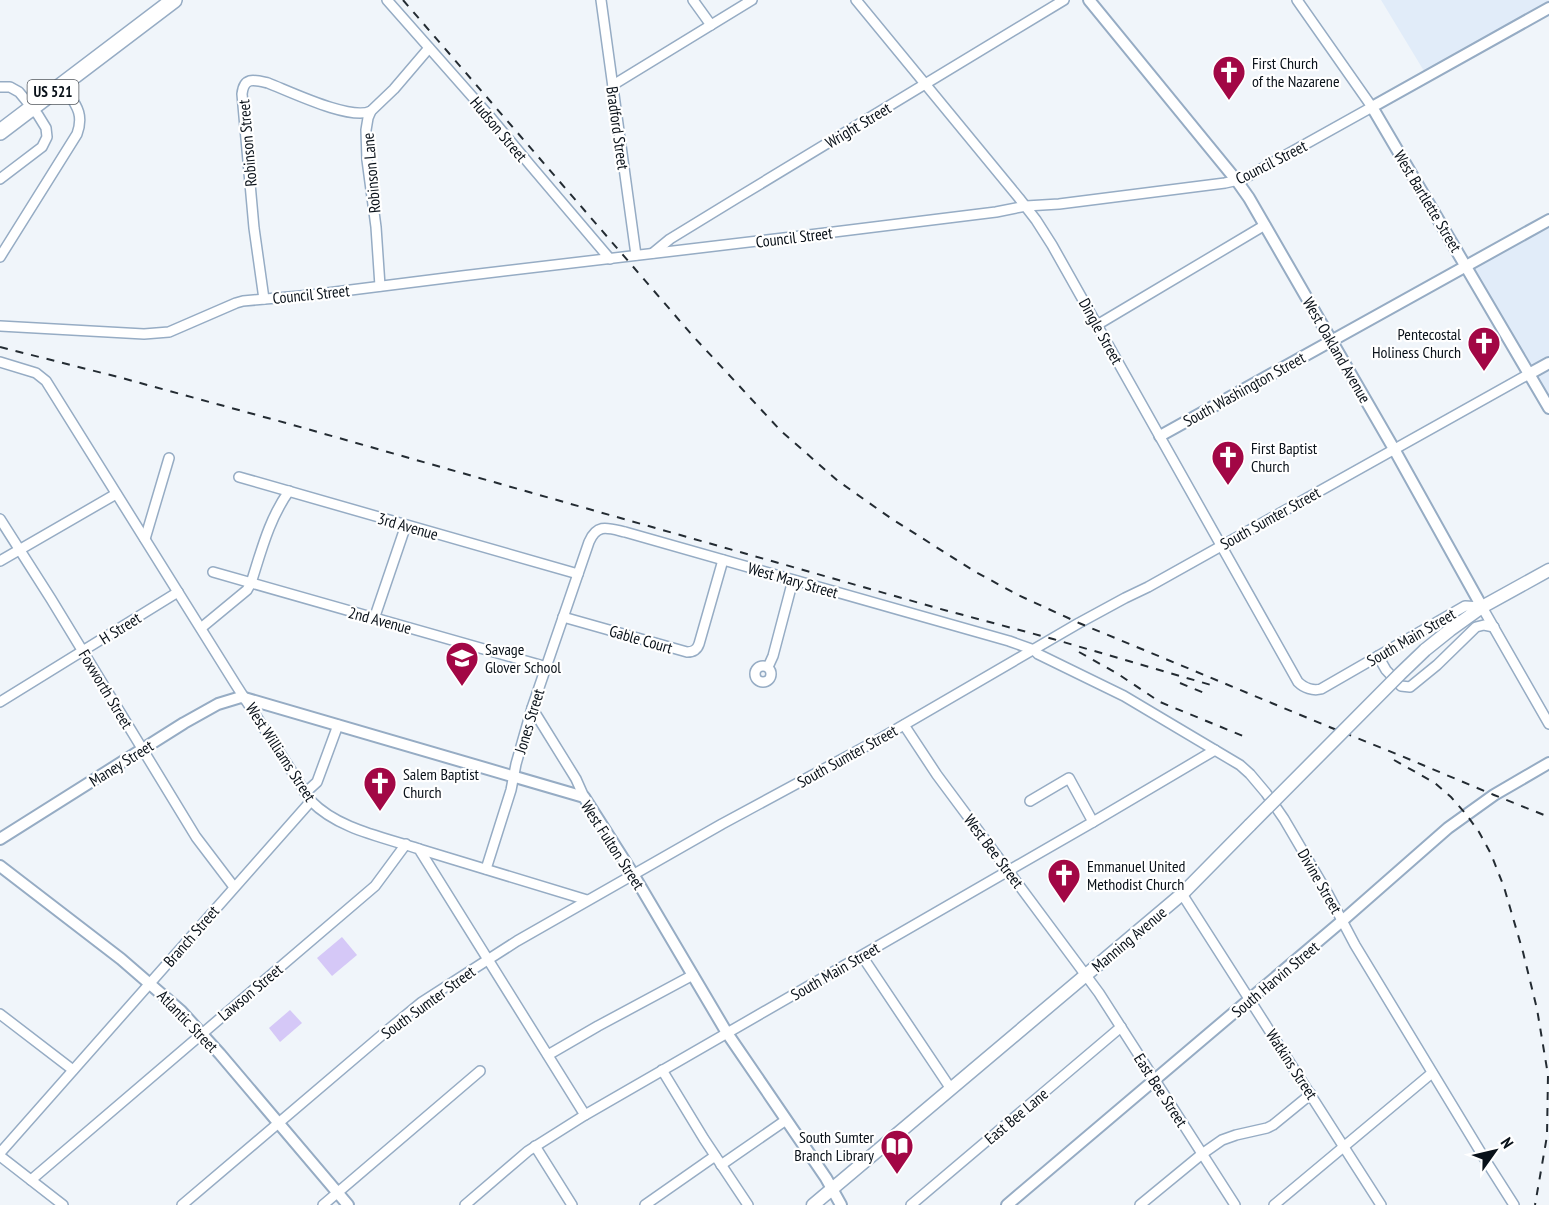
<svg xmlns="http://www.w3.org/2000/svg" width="1549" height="1205" viewBox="0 0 1549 1205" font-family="'PT Sans Narrow',sans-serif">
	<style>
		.built { fill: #e1ecf9 }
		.green { fill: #d5c8f7 }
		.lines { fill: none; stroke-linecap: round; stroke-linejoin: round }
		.minor-casing { stroke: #96acc4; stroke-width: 12 }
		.tertiary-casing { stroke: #96acc4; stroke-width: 14 }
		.secondary-casing { stroke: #96acc4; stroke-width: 15 }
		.trunk-casing { stroke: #96acc4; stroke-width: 18 }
		.minor { stroke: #fff; stroke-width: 9 }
		.tertiary { stroke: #fff; stroke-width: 10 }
		.secondary { stroke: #fff; stroke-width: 12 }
		.trunk { stroke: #fff; stroke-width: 15 }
		.rail { stroke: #232b32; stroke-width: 2; stroke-dasharray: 8 8; stroke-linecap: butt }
		.secondary-bridge-casing { stroke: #96acc4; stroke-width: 15; stroke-linecap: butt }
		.secondary-bridge { stroke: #fff; stroke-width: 12 }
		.labels { text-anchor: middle; stroke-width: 4.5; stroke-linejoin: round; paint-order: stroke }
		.shield { fill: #fff; stroke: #53585e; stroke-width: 1.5 }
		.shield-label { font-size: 15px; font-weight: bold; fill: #091119 }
		.poi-label { font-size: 16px; fill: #091119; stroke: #fff; text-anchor: start }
		.street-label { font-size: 16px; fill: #091119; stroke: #fff }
	</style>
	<rect width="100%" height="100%" fill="#f0f5fa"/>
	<g class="built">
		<polygon points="1381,0 1549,0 1549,8 1427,76"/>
		<polygon points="1549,223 1549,402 1472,267"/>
	</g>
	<g class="green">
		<polygon points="342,937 357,955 332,976 317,958"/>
		<polygon points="290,1010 302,1023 280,1042 269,1028"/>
	</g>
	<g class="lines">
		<defs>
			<g id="minor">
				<polyline points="387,0 492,119 531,166 610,259"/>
				<polyline points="601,0 636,255"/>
				<polyline points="693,0 711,25"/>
				<path d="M856,0L1019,198L1036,220L1052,245L1298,682C1304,688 1313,691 1321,689L1465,606L1482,607L1549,724"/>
				<polyline points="613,85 752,0"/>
				<polyline points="0,87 10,87 19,92 38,115 46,128 47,137 42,147 0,179"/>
				<polyline points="653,253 670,239 737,198 1064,0"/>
				<path d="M0,257L77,134C85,112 74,103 63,85"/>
				<polyline points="380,286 376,227 367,160 366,130 368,118 371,111 394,89 429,48"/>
				<path d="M264,299L254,228L242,94C244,76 255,80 268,83C291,92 351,121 371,111"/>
				<polyline points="1097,325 1265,225"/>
				<polyline points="0,326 144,334 169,332 236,303 243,301 311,295 462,276 834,232 996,212 1026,206 1059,204 1225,183 1243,179 1372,107 1297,0"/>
				<path d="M0,362L36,373L46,381L236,685L311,801C338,829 383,837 419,849L585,1115"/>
				<polyline points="239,477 578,574"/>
				<polyline points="0,519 51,599 196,837 234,887"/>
				<polyline points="145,539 169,458"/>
				<polyline points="0,561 116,494"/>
				<polyline points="213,572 547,667"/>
				<path d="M563,617L687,652C693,652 697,650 699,644L723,560"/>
				<polyline points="374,619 406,525"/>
				<path d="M201,628L247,590L251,583C261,552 269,519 289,491"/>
				<polyline points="1378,656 1386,670 1401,686 1410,687 1437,665 1476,627 1484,625 1494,627"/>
				<circle cx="763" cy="674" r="8"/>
				<polyline points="768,667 773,656 793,580"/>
				<polyline points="0,702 178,592"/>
				<polyline points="532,708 576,779 584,797"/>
				<polyline points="904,725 937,775 1099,993 1235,1205"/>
				<polyline points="305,793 317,782 338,725"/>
				<polyline points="1030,801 1069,778 1093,822"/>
				<polyline points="419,849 587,900"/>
				<path d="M486,869L511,790L516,764L532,708L589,542C597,523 608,528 625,532L1009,641L1034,650L1038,654L1124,696L1240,765L1250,774L1266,793L1284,819L1328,894L1355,945L1486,1161L1514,1205"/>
				<polyline points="1182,894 1381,1205"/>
				<polyline points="862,956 951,1089"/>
				<polyline points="0,1014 73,1070"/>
				<polyline points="548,1055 598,1026 693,975"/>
				<polyline points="662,1070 704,1139 748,1205"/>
				<polyline points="535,1146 572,1205"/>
				<polyline points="0,1153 311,801"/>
				<polyline points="0,1156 63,1205"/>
				<polyline points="721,1165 786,1120"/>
				<polyline points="31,1180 375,886 406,844"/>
				<polyline points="182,1205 389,1029 422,1002 517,941 722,824 883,737 1079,623 1125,598 1148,587 1529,374"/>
				<polyline points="323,1205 480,1071"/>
				<polyline points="465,1205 528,1151 585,1115 1093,822 1215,750"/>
				<polyline points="645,1205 715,1156"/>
				<polyline points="911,1205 1121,1027"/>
				<polyline points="1140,1205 1202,1154 1222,1140 1236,1135 1267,1128 1273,1125 1311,1094"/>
				<polyline points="1274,1205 1432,1073"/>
			</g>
			<g id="tertiary">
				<polyline points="1089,0 1237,181 1249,198 1394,449 1482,607"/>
				<polyline points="1549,8 1372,107 1549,408"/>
				<polyline points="1529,374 1549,363"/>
				<polyline points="1160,436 1549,220"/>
				<polyline points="0,839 184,723 218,704 241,697 584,797 633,874 727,1033 826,1178 841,1205"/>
				<polyline points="0,866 121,959 181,1011 220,1054 348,1205"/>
				<polyline points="1007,1205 1342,921 1448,828 1494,795 1549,763"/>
			</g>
			<g id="secondary">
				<polyline points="1425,650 1450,630 1482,607 1549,570"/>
				<polyline points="813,1205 1182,894 1250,825"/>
			</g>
			<polyline id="trunk" points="0,132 174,0"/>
		</defs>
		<use href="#minor" class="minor-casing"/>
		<use href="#tertiary" class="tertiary-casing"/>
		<use href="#secondary" class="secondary-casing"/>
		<use href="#trunk" class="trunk-casing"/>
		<use href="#minor" class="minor"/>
		<use href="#tertiary" class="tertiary"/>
		<use href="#secondary" class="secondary"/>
		<use href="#trunk" class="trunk"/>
		<g class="rail">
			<polyline points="403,0 692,335 781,431 838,481 892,519 974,571 1018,595 1079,623 1327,726 1399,755 1494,795 1549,817"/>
			<polyline points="0,347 122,378 286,423 937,608 1053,639 1211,685"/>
			<polyline points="1079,652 1118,674 1160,702 1243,736"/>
			<polyline points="1180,683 1209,695"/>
			<polyline points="1394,760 1435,783 1451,797 1466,814 1479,832 1491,854 1504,887 1523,952 1537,1009 1548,1075 1547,1136 1535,1205"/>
		</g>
		<defs>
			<polyline id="secondary-bridge" points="1250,825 1400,674 1425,650"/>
		</defs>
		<use href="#secondary-bridge" class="secondary-bridge-casing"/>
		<use href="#secondary-bridge" class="secondary-bridge"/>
	</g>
	<defs>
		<symbol id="church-pin" viewBox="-11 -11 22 30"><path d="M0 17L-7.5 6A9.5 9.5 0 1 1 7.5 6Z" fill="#a20745" stroke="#fff"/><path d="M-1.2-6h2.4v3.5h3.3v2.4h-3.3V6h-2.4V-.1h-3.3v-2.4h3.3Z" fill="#fff"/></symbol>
		<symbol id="school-pin" viewBox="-11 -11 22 30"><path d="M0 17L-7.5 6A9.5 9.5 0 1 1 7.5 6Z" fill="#a20745" stroke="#fff"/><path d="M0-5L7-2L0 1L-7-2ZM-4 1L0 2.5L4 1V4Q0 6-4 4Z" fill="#fff"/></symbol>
		<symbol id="library-pin" viewBox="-11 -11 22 30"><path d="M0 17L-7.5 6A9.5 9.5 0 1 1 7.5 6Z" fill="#a20745" stroke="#fff"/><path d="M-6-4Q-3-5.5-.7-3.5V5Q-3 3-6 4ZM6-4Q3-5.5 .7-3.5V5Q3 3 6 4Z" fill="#fff"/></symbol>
	</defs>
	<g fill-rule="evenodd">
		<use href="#church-pin" x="1210" y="53" width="38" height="52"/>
		<use href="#church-pin" x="1465" y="324" width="38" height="52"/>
		<use href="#church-pin" x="1209" y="438" width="38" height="52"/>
		<use href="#school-pin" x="443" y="639" width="38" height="52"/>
		<use href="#church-pin" x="361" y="764" width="38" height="52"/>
		<use href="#church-pin" x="1045" y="856" width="38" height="52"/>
		<use href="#library-pin" x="878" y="1127" width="38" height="52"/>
	</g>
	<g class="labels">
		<rect class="shield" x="27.5" y="80" width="51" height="24" rx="4.5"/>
		<g class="shield-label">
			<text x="53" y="97">US 521</text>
		</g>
		<g class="poi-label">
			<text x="1252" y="69">First Church<tspan x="1252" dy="18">of the Nazarene</tspan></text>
			<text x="1461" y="340" text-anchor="end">Pentecostal<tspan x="1461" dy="18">Holiness Church</tspan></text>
			<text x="1251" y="454">First Baptist<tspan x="1251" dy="18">Church</tspan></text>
			<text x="485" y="655">Savage<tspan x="485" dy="18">Glover School</tspan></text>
			<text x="403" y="780">Salem Baptist<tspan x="403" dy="18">Church</tspan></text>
			<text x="1087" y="872">Emmanuel United<tspan x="1087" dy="18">Methodist Church</tspan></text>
			<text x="874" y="1143" text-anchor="end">South Sumter<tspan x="874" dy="18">Branch Library</tspan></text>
		</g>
		<g class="street-label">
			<text transform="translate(858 125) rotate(-31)" y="6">Wright Street</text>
			<text transform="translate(618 128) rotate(82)" y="6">Bradford Street</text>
			<text transform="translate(499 129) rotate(50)" y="6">Hudson Street</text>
			<text transform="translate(247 143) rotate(-95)" y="6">Robinson Street</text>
			<text transform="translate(1271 162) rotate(-27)" y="6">Council Street</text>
			<text transform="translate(371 173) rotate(-95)" y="6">Robinson Lane</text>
			<text transform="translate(1428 201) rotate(59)" y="6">West Bartlette Street</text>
			<text transform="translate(794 237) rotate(-7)" y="6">Council Street</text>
			<text transform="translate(311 294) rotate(-6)" y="6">Council Street</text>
			<text transform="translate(1101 331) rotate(61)" y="6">Dingle Street</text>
			<text transform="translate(1337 350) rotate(60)" y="6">West Oakland Avenue</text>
			<text transform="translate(1244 389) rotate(-29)" y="6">South Washington Street</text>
			<text transform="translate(1270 518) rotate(-29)" y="6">South Sumter Street</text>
			<text transform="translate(408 526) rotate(16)" y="6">3rd Avenue</text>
			<text transform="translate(793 580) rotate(16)" y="6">West Mary Street</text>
			<text transform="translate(380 620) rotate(15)" y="6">2nd Avenue</text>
			<text transform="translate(120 628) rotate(-32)" y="6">H Street</text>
			<text transform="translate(1411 637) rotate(-30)" y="6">South Main Street</text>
			<text transform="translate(641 639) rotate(16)" y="6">Gable Court</text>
			<text transform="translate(106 689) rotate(59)" y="6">Foxworth Street</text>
			<text transform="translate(529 721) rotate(-73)" y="6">Jones Street</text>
			<text transform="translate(281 752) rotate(57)" y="6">West Williams Street</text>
			<text transform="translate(847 756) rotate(-29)" y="6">South Sumter Street</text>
			<text transform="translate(121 763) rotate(-32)" y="6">Maney Street</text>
			<text transform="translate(613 845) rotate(57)" y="6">West Fulton Street</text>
			<text transform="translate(994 851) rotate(53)" y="6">West Bee Street</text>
			<text transform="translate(1320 881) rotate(60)" y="6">Divine Street</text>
			<text transform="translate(191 936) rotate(-49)" y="6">Branch Street</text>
			<text transform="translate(1129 939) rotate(-40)" y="6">Manning Avenue</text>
			<text transform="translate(835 971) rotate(-30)" y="6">South Main Street</text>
			<text transform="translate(1275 979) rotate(-40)" y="6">South Harvin Street</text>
			<text transform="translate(250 992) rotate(-40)" y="6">Lawson Street</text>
			<text transform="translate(428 1002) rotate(-36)" y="6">South Sumter Street</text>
			<text transform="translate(188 1021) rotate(46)" y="6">Atlantic Street</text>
			<text transform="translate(1292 1064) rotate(57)" y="6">Watkins Street</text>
			<text transform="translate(1161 1090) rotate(57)" y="6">East Bee Street</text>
			<text transform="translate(1016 1116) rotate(-40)" y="6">East Bee Lane</text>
		</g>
	</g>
	<g transform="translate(1495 1151) rotate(56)" stroke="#ffffff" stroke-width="4.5" paint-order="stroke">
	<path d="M0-4.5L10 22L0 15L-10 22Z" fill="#091119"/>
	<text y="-9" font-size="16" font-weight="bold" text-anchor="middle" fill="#091119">N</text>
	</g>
</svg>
